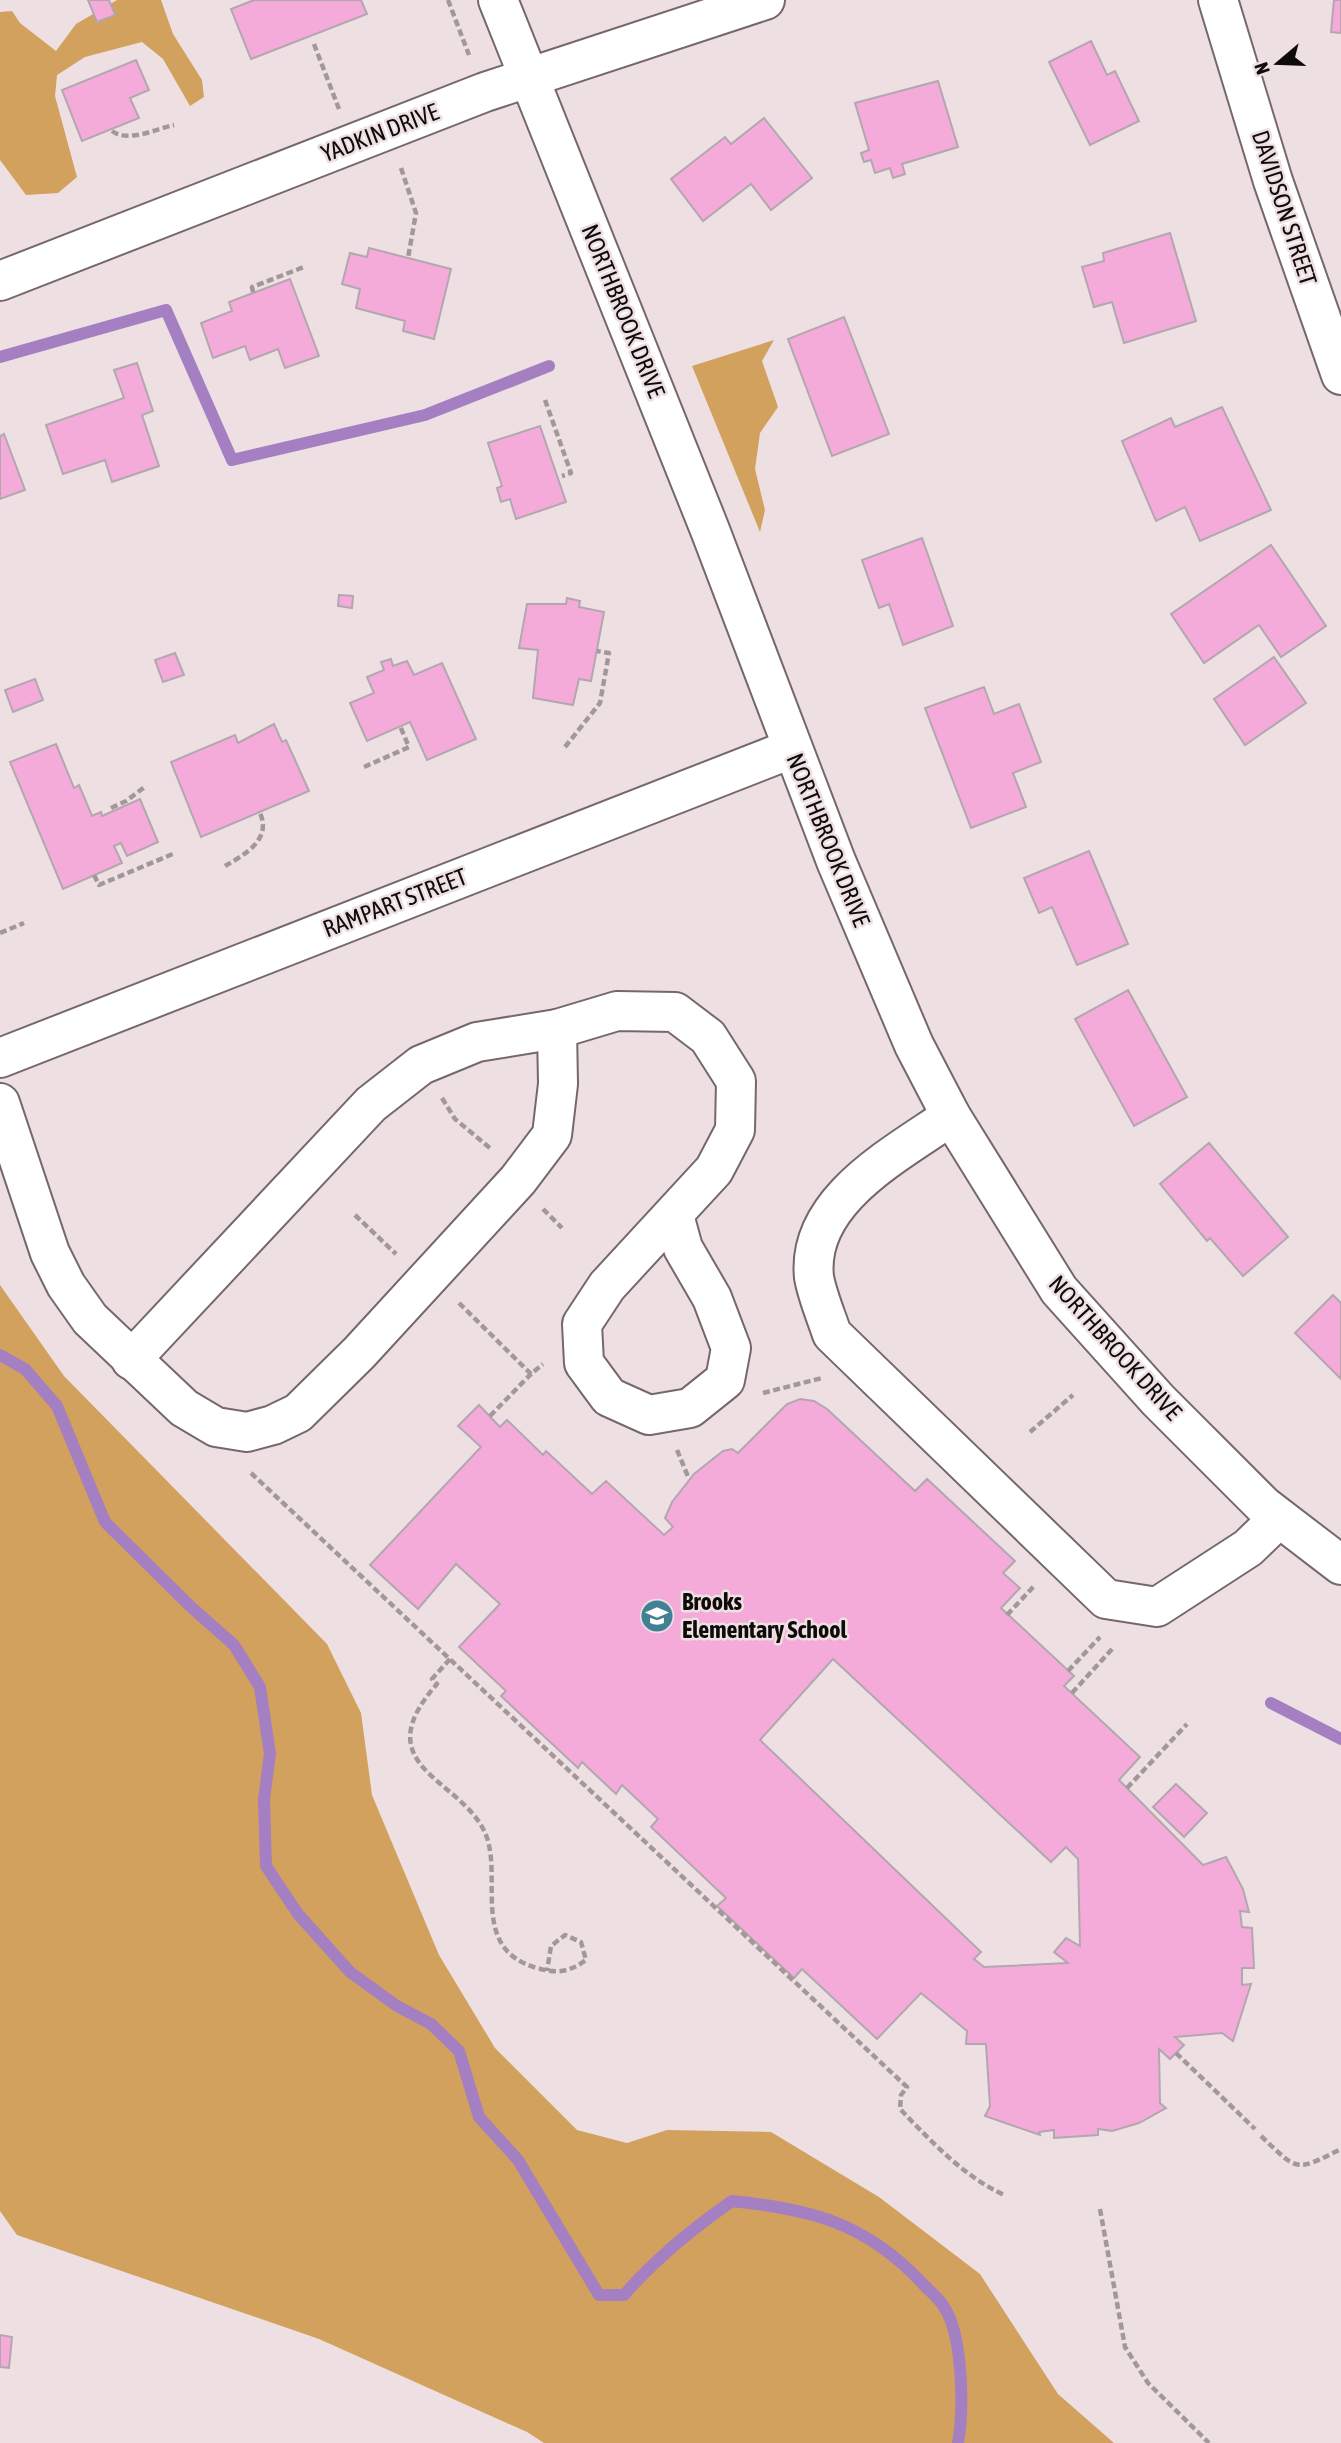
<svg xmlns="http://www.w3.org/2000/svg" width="1341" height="2443" viewBox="0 0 1341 2443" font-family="'Asap Condensed',sans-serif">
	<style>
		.forest { fill: #d3a15e }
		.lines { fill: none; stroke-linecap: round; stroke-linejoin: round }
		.stream { stroke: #a47fc1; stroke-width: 12 }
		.building { fill: #f4abda; stroke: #b2a7ae; stroke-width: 2; fill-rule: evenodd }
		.minor-casing { stroke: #75686a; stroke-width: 42 }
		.path { stroke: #a39899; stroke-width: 4.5; stroke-dasharray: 7 3.5; stroke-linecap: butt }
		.minor { stroke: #fff; stroke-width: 38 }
		.labels { text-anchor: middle; stroke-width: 5; stroke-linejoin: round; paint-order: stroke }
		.street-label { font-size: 24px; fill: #0f0b0b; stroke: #eee0e2 }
		.poi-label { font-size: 24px; font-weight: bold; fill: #0f0b0b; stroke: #eee0e2; text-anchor: start }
	</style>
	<rect width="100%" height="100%" fill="#eee0e2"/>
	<g class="forest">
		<polygon points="117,0 161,0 173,34 202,80 204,97 190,106 163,59 142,42 85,57 57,75 55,96 77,177 58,193 26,195 0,160 0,12 12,11 20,23 56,51 76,24"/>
		<polygon points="774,340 762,361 778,407 760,433 755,469 765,510 760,532 692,366"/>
		<polygon points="0,1285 64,1376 327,1644 361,1713 372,1795 439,1955 495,2048 577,2130 627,2143 667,2130 771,2132 879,2197 980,2274 1058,2394 1114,2443 544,2443 527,2432 319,2339 17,2235 0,2211"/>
	</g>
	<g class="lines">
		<g class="stream">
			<polyline points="0,357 166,310 232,460 425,415 549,366"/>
			<path d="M0,1355L25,1369L57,1406L105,1522L190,1606L234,1645L260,1687L270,1754L264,1799L266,1866L298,1914L350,1972L397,2006L431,2024L459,2051L479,2117L518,2160L599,2295H624C656,2258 692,2229 732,2201C811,2209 866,2223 922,2283C929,2291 939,2298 944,2307C963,2335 964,2410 958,2443"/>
			<polyline points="1271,1703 1341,1739"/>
		</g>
	</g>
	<g class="building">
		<polygon points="88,0 109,0 115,15 97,22"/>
		<polygon points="254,0 361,0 367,14 251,59 231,9"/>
		<polygon points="1334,0 1341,0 1341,33 1331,32"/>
		<polygon points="1091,41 1107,75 1115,71 1139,121 1090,145 1049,62"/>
		<polygon points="136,60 149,90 130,98 139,118 82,141 62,90"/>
		<polygon points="938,81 958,147 902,164 905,174 893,178 890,168 875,173 871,160 864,162 861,153 869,150 855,103"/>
		<polygon points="764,118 812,178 771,210 751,184 703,221 671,179 725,137 731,144"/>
		<polygon points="1170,233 1196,321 1124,343 1112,302 1094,307 1082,267 1104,261 1103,253"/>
		<polygon points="369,248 451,269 434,339 403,331 405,321 356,308 360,289 342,284 350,253 367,257"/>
		<polygon points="290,279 319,356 285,368 278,349 250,360 245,346 213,358 201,323 232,311 229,302"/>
		<polygon points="844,317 889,434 832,456 788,339"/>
		<polygon points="137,363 153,411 142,415 159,466 112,482 105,460 63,474 46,425 124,398 114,370"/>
		<polygon points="1222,407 1271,510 1200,541 1185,507 1156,521 1122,441 1171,418 1175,427"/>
		<polygon points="540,426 566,502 516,519 510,499 501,502 497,488 502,486 488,443"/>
		<polygon points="4,434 25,490 0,499 0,436"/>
		<polygon points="922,538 953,626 903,645 889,604 879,608 862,560"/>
		<polygon points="1271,545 1326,626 1281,657 1259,625 1204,663 1171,614"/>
		<polygon points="339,595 353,596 352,608 338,606"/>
		<polygon points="567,598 580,601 579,607 604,612 591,681 579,679 573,705 533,698 538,650 519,648 527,604 566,604"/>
		<polygon points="175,653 184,675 163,682 155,660"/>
		<polygon points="1274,657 1306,703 1245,745 1214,699"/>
		<polygon points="391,659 393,666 407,661 414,675 442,663 476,739 427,760 410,722 367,741 350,703 374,693 367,677 384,670 381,662"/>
		<polygon points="35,679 43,700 13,712 5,690"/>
		<polygon points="984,687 994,714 1019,704 1041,762 1013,773 1026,807 971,828 925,708"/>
		<polygon points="274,724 282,742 286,740 309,791 201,837 171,762 235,735 238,743"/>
		<polygon points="56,744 74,788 79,785 92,816 101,812 102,816 140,799 158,842 127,856 121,843 114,846 122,863 63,889 10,762"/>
		<polygon points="1089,851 1128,944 1077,965 1052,907 1039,913 1024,878"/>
		<polygon points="1128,990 1187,1097 1134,1126 1075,1019"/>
		<polygon points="1209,1143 1288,1237 1243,1276 1210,1238 1207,1241 1160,1184"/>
		<polygon points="1333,1295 1341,1303 1341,1379 1295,1333"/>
		<path d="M800,1399L814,1401L827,1409L915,1491L927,1479L1015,1561L1003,1573L1020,1588L1001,1608L1074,1676L1064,1686L1140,1757L1119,1780L1203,1865L1226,1857L1243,1889L1249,1912L1240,1911L1242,1927L1252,1928L1254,1968H1242V1985L1251,1984L1233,2041L1222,2033L1175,2037L1184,2045L1170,2059L1159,2049L1160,2103L1166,2108L1139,2123L1112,2131L1098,2129V2135L1054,2138V2130L1039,2132L1040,2135L985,2116L990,2106L986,2044H966L967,2031L921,1993L877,2039L802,1969L794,1978L717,1906L726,1898L651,1827L658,1819L622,1785L616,1794L582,1762L578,1768L501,1696L506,1691L459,1647L500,1604L456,1564L418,1609L370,1565L481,1447L458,1426L479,1405L500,1427L507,1420L543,1455L546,1451L592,1494L606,1481L664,1535L673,1527L665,1518L672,1502L694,1474L723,1451L732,1449L738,1453L787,1404ZM833,1659L1051,1862L1066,1847L1078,1859L1080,1946L1066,1938L1054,1952L1068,1963L984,1967L974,1959L981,1952L760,1740Z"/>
		<polygon points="1176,1784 1207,1813 1184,1837 1153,1807"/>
		<polygon points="0,2335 12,2337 9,2368 0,2367"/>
	</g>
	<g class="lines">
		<defs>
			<g id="minor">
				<polyline points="498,0 710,530 836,861 914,1045 951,1116 1059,1290 1158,1400 1264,1506 1341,1565"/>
				<polyline points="1218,0 1273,181 1341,375"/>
				<polyline points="0,281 485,92 765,0"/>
				<polyline points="0,1058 791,749"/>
				<polyline points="0,1103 50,1253 66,1285 90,1319 184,1408 216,1427 247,1432 273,1425 298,1413 359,1353 518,1180 552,1135 558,1084 557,1029"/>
				<path d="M951,1116C897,1154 806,1200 814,1277C817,1295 826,1316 832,1334L1106,1599L1157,1607L1248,1548L1279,1518"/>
				<polyline points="131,1360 371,1104 421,1065 477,1042 557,1029 617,1011 675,1012 708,1037 736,1081 735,1130 714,1170 607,1286 582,1324 584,1363 609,1397 649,1415 690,1408 725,1380 731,1348 712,1298 683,1248 674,1215"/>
			</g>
		</defs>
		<use href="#minor" class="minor-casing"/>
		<g class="path">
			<polyline points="448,0 469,55"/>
			<polyline points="314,44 339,109"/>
			<path d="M112,131C128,143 156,129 174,125"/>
			<polyline points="401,168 416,213 408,258"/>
			<polyline points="253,292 252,287 304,267"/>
			<polyline points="545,400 571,473 562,476"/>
			<polyline points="565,747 600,703 609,653 597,651"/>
			<polyline points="364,767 409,747 400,726"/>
			<polyline points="111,808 126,801 146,786"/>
			<path d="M225,866C244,855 272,840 260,813"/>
			<polyline points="94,875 99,885 175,853"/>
			<polyline points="0,933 24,923"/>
			<polyline points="442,1098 455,1119 491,1149"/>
			<polyline points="543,1209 562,1228"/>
			<polyline points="355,1215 396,1254"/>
			<polyline points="459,1303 531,1374 543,1364"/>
			<polyline points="763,1393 822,1378"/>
			<polyline points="490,1416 531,1374"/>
			<polyline points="1030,1432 1073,1395"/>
			<polyline points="677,1450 689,1479"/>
			<path d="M251,1473L907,2087L901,2095L900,2109C931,2141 963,2176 1004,2195"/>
			<polyline points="1007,1615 1035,1585"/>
			<path d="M450,1659L432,1679L437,1684C363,1768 463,1778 486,1835C503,1879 469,1949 537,1968C557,1974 569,1972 586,1960L581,1942L565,1935L551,1946L547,1971"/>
			<polyline points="1068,1671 1100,1637"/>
			<polyline points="1072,1693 1113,1648"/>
			<polyline points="1127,1788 1187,1724"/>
			<polyline points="1176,2053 1255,2129"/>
			<path d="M1261,2136C1299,2172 1295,2172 1341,2149"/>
			<polyline points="1100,2209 1125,2347 1148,2383 1209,2443"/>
		</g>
		<use href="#minor" class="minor"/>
	</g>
	<defs>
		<symbol id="school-disc" viewBox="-11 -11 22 22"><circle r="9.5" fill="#408294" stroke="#eee0e2"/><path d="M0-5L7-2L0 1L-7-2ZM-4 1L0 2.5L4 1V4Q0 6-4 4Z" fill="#fff"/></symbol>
	</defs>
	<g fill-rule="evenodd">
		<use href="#school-disc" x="638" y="1597" width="38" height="38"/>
	</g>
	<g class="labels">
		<g class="street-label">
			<text transform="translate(380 133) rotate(-21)" y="8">YADKIN DRIVE</text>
			<text transform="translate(1284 208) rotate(72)" y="8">DAVIDSON STREET</text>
			<text transform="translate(623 311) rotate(68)" y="8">NORTHBROOK DRIVE</text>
			<text transform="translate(828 840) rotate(68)" y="8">NORTHBROOK DRIVE</text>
			<text transform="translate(395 903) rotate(-21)" y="8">RAMPART STREET</text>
			<text transform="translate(1115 1348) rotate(48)" y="8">NORTHBROOK DRIVE</text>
		</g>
		<g class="poi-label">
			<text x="682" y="1610">Brooks<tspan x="682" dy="28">Elementary School</tspan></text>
		</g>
	</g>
	<g transform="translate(1278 63) rotate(251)" stroke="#eee0e2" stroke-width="5" paint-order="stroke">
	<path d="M0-5L12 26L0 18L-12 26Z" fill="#0f0b0b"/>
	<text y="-10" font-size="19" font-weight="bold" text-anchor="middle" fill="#0f0b0b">N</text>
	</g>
</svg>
